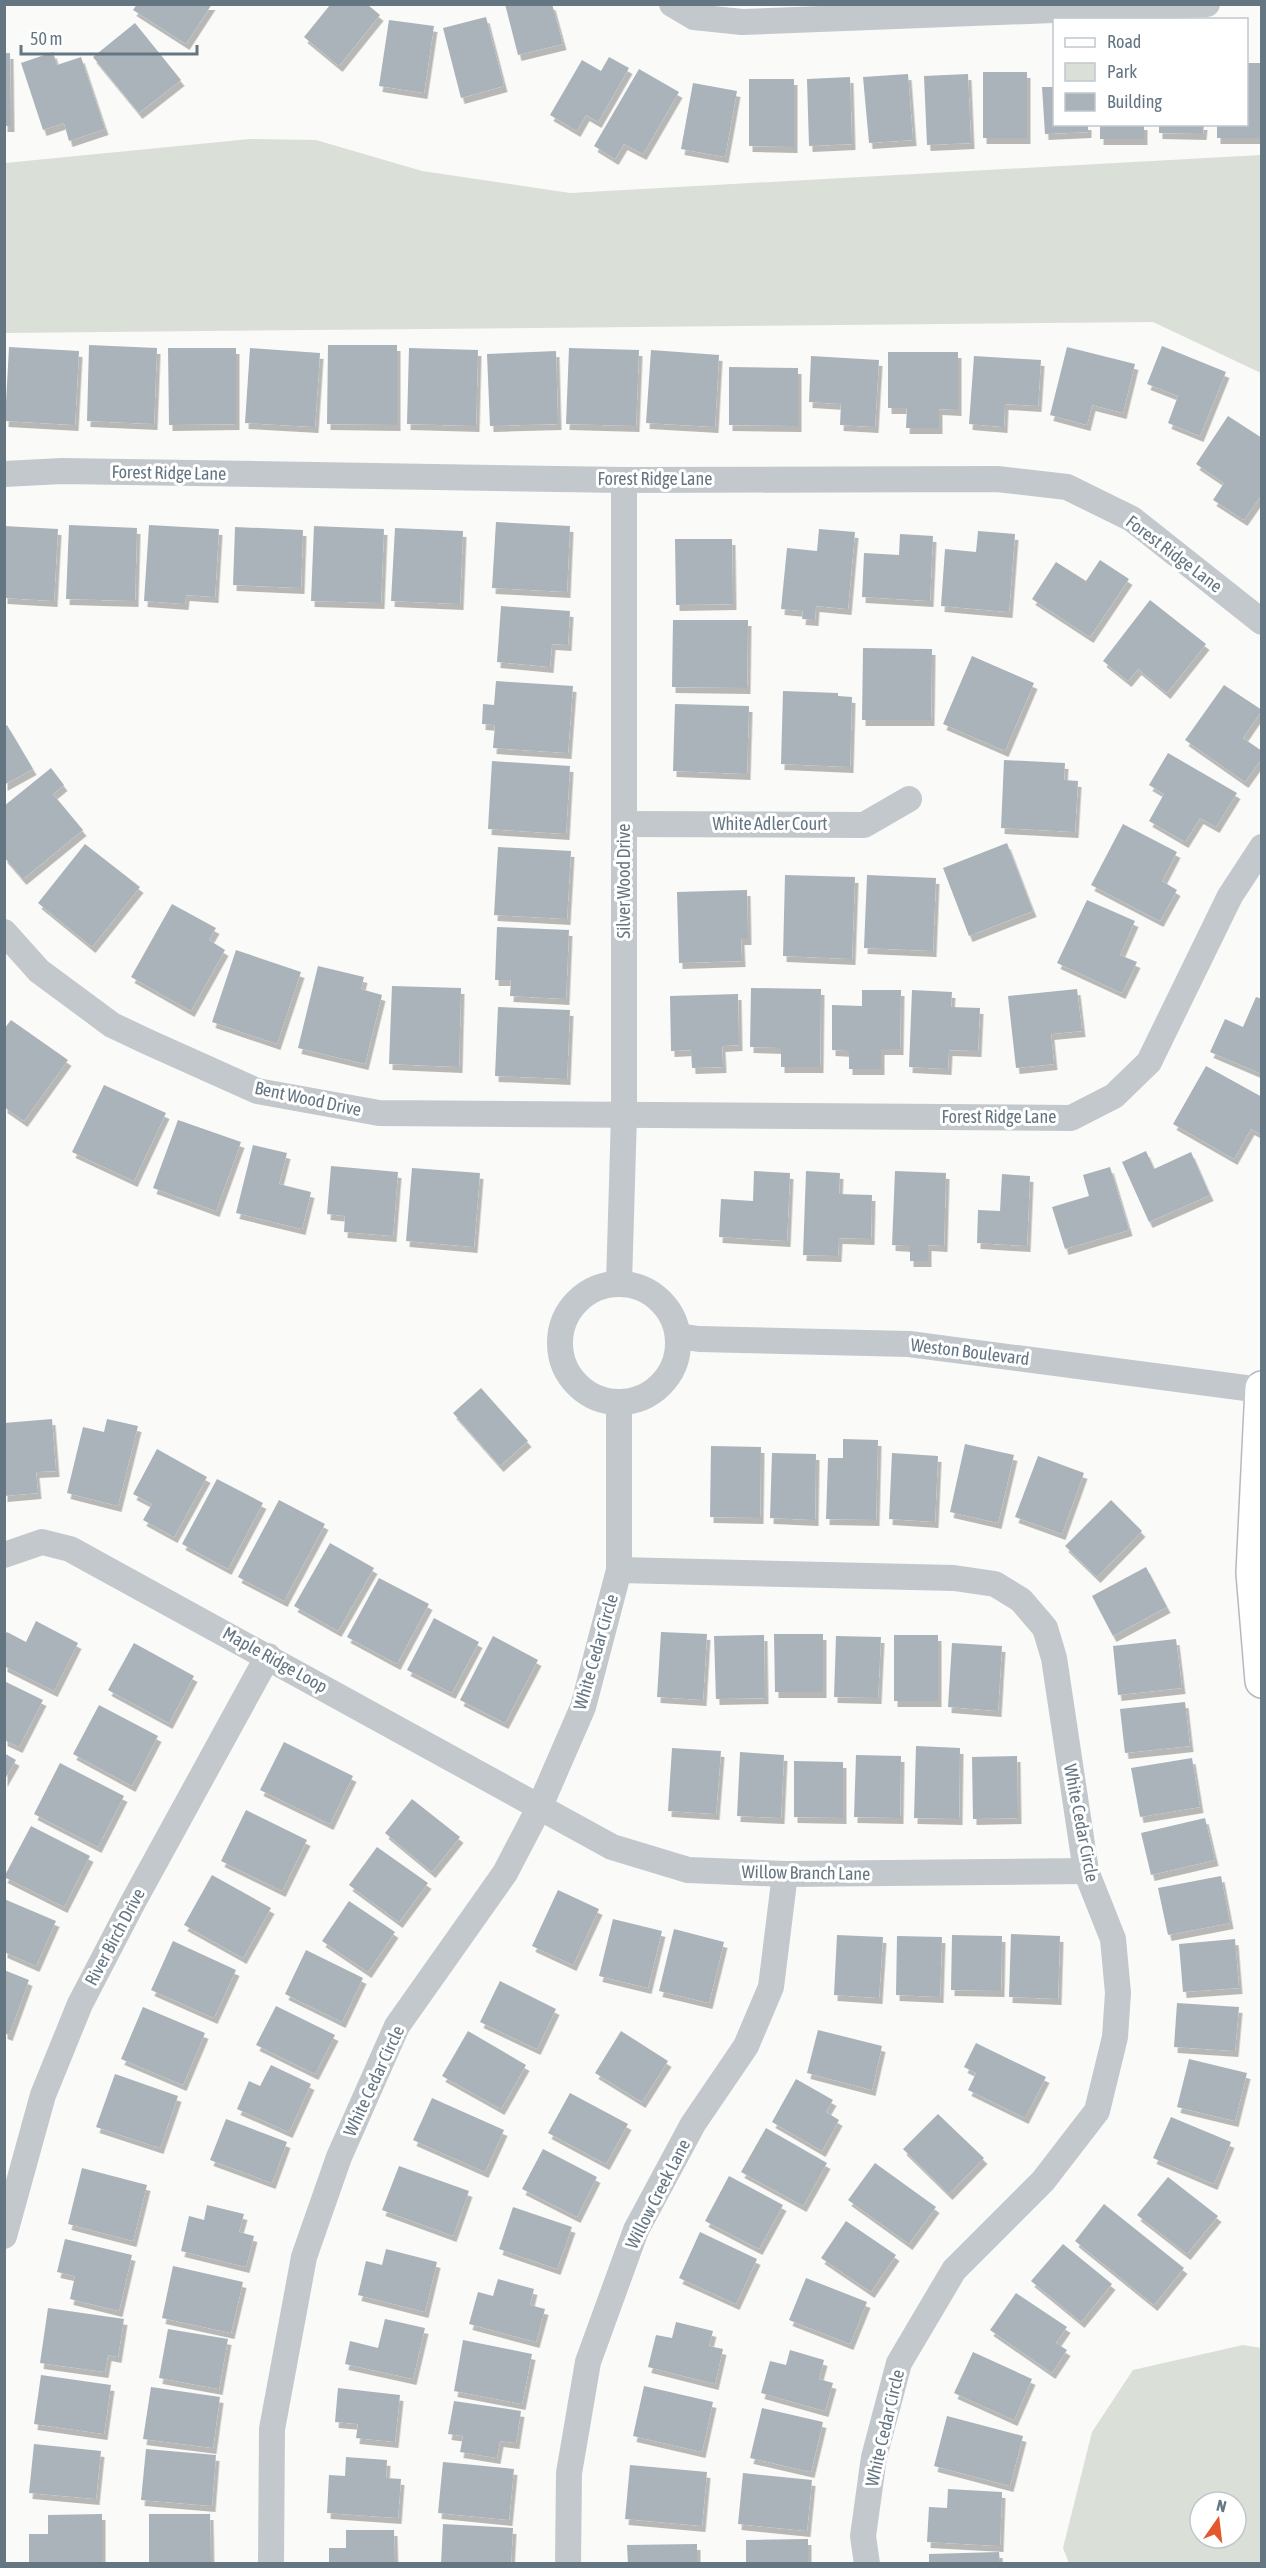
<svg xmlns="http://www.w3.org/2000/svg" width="1266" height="2568" viewBox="0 0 1266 2568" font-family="'Asap Condensed',sans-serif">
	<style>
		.green { fill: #dadfd7; fill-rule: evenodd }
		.building { fill: #aab3b9; filter: url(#shadow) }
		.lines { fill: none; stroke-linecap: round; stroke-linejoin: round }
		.secondary-casing { stroke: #b3babf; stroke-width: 36 }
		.street { stroke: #c3c8cc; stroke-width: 26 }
		.secondary { stroke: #fff; stroke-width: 33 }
		.labels { text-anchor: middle; stroke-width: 6; stroke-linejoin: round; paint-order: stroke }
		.street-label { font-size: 18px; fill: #657683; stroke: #fff }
	</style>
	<defs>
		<filter id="shadow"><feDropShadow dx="3.5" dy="6" stdDeviation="0" flood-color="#0004"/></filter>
	</defs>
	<rect width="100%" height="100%" fill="#fafaf8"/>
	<g class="green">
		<polygon points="250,139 316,140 422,171 570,193 1261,155 1261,373 1153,322 5,333 5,163"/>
		<path d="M1243,2345L1261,2348V2563H1069L1063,2548L1092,2432L1133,2370ZM1200,2502H1236V2538H1200Z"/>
	</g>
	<g class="building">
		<polygon points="137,4 212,4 186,44 133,10"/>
		<polygon points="505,4 552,4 563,44 518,55"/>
		<polygon points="330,5 368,5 380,15 339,66 304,37"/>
		<polygon points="486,17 504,86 461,98 443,28"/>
		<polygon points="389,20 434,26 424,93 379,86"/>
		<polygon points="135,23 181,80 139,113 93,57"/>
		<polygon points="53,52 57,65 81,57 105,129 69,141 64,123 43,130 21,63"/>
		<polygon points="4,53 10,53 11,126 4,126"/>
		<polygon points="609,57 629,68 598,122 586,115 577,131 550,115 582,60 601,71"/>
		<polygon points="1246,63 1262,63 1262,138 1217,138 1217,124 1246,124"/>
		<polygon points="639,69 679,92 643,154 624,144 615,159 594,146"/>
		<rect x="983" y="72" width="44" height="66"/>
		<polygon points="908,74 913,140 869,143 863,77"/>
		<polygon points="968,74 971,143 927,145 924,76"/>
		<polygon points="850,77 852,144 809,146 807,79"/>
		<polygon points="749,79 794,79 794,147 749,146"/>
		<polygon points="693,83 737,91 725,157 681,149"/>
		<polygon points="1042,87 1054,87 1054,124 1088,124 1088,132 1045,134"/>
		<rect x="1100" y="124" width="44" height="15"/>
		<polygon points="1159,124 1204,124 1203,134 1159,133"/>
		<polygon points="89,345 157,348 154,424 87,421"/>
		<polygon points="328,345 397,345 397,425 327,424"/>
		<polygon points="1162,346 1226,372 1200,436 1168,423 1178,396 1147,384"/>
		<polygon points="9,347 79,351 75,425 5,421"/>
		<polygon points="1067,347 1135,364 1123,413 1092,405 1087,425 1050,415"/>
		<polygon points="168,348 236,348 236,424 169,425"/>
		<polygon points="250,348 320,353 315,427 245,423"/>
		<polygon points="409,348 478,350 476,426 407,424"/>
		<polygon points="569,348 639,350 636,426 566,424"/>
		<polygon points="651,350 719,355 715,427 646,423"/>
		<polygon points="556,351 558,424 490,426 487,354"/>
		<polygon points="888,352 958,352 958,410 939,409 939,428 906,428 907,408 888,408"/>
		<polygon points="811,356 879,360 875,427 840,425 841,404 809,402"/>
		<polygon points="974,356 1041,360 1038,406 1005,404 1004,427 969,424"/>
		<polygon points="729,367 798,368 798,426 729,425"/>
		<polygon points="1228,416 1262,438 1262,494 1244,520 1213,500 1224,483 1196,464"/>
		<polygon points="496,522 570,526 567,592 492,588"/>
		<polygon points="69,525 137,528 135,601 66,599"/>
		<polygon points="149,525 219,529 215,597 186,595 185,604 144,601"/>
		<polygon points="4,526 58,529 54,601 4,598"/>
		<polygon points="314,526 384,529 381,603 311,601"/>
		<polygon points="235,527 303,530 301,588 233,585"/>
		<polygon points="395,528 463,531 460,604 391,601"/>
		<polygon points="819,529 855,532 848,609 816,606 815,620 802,619 803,611 781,609 787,548 817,551"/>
		<polygon points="978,531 1015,534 1009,612 941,606 945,549 976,552"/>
		<polygon points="900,534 933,536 930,601 862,597 864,553 899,555"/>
		<polygon points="675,539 732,539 733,604 676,605"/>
		<polygon points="1100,560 1129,579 1090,637 1032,599 1056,562 1086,581"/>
		<polygon points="1150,600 1206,644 1167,693 1138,669 1128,681 1103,661"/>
		<polygon points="501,606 570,611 568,645 552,644 550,667 497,662"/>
		<polygon points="673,620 748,620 747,688 672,687"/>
		<polygon points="863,648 932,649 931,720 862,720"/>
		<polygon points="972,656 1034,683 1005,751 943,724"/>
		<polygon points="496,681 573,686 568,753 493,748 495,725 482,724 483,704 494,705"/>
		<polygon points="1224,685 1262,710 1243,738 1262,751 1262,758 1245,782 1185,740"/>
		<polygon points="783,691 838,693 838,696 852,697 850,767 781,764"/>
		<polygon points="675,704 749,706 747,774 673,771"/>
		<polygon points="7,725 33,769 4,785 4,727"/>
		<polygon points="1168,753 1237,793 1216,827 1200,818 1185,842 1149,821 1164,794 1149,785"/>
		<polygon points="1004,760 1065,763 1064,780 1078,781 1075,832 1001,828"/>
		<polygon points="492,761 570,766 566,834 488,829"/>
		<polygon points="51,768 64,785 53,794 83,830 23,879 4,857 4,806"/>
		<polygon points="1123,824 1177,852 1162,881 1177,890 1160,921 1091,885"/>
		<polygon points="1007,843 1033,911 969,936 943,868"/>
		<polygon points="85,844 140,887 92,947 38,903"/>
		<polygon points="498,847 571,851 567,919 494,915"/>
		<polygon points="785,875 855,877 852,959 783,956"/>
		<polygon points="867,875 936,878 933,951 864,948"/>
		<polygon points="747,890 748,939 741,939 742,961 679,963 677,892"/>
		<polygon points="1087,900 1135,921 1120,955 1137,962 1122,993 1057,963"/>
		<polygon points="172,904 216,928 209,940 225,950 191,1011 131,977"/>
		<polygon points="497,927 569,930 566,999 510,996 511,980 495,980"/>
		<polygon points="236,950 301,972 277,1044 212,1022"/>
		<polygon points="318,966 364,977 361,989 382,995 365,1064 298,1048"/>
		<polygon points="392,986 461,988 459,1067 389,1064"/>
		<polygon points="751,988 821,989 820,1067 781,1067 781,1048 750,1047"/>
		<polygon points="1077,989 1082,1031 1051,1034 1054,1064 1016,1068 1008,996"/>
		<polygon points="862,990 901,990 900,1049 881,1049 881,1069 849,1069 849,1051 832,1050 832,1005 862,1006"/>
		<polygon points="912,990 952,992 951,1007 980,1008 978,1051 949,1050 948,1069 909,1067"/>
		<polygon points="738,994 739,1045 722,1046 723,1067 692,1068 691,1050 671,1051 670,996"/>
		<polygon points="1256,997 1262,999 1262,1074 1210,1052 1225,1019 1243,1027"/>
		<polygon points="498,1007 570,1010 567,1079 495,1076"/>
		<polygon points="11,1020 68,1060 24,1121 4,1107 4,1029"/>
		<polygon points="1206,1066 1262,1097 1262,1135 1251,1129 1234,1159 1173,1124"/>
		<polygon points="104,1085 166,1113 134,1181 72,1152"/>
		<polygon points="178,1120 241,1142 216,1211 153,1188"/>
		<polygon points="253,1145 287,1153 279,1184 311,1192 302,1229 236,1213"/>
		<polygon points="1146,1151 1154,1169 1191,1152 1210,1195 1149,1222 1122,1162"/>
		<polygon points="331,1166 398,1172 393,1236 344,1232 345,1216 327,1214"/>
		<polygon points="1110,1167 1129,1230 1065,1249 1052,1207 1089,1196 1083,1175"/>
		<polygon points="412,1168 480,1173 474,1247 406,1241"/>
		<polygon points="754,1171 790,1173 787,1241 719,1237 721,1199 753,1201"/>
		<polygon points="806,1171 840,1173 839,1194 872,1195 871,1239 839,1238 838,1256 803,1255"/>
		<polygon points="895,1171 946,1173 944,1246 928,1245 928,1261 910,1261 910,1246 892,1245"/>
		<polygon points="1002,1174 1030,1176 1027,1246 977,1243 978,1210 1000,1211"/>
		<polygon points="481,1388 528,1441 500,1466 453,1413"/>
		<polygon points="52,1419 56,1471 36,1472 38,1493 4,1496 4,1423"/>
		<polygon points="107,1419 138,1426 118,1506 67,1493 83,1427 104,1432"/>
		<polygon points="843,1439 878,1440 876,1520 826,1519 828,1458 843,1458"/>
		<polygon points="965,1444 1014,1455 998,1523 950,1512"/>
		<polygon points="711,1446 761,1447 760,1518 710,1517"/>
		<polygon points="157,1449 207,1477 174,1537 143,1520 152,1504 133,1494"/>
		<polygon points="772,1453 816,1454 815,1520 770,1518"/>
		<polygon points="892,1453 938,1456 935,1522 889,1519"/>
		<polygon points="1038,1456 1084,1473 1062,1534 1015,1517"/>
		<polygon points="217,1479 263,1503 228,1569 182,1544"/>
		<polygon points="279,1500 325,1524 284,1601 238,1577"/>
		<polygon points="1111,1500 1142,1531 1097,1577 1065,1546"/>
		<polygon points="330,1543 374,1568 338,1631 294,1606"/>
		<polygon points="1146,1567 1167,1607 1113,1636 1092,1596"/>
		<polygon points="379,1578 429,1604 397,1664 347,1637"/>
		<polygon points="434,1618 479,1642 452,1693 407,1670"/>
		<polygon points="36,1621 78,1643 54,1691 4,1666 4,1636 7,1632 26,1642"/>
		<polygon points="661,1632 707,1634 703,1700 657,1697"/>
		<polygon points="774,1634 823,1634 823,1692 775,1692"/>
		<polygon points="764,1635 765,1698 716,1699 714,1636"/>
		<rect x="894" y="1635" width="44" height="66"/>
		<polygon points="493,1636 538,1660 505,1723 460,1700"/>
		<polygon points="836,1636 881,1637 878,1698 834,1697"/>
		<polygon points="1176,1639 1182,1688 1118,1695 1113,1646"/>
		<polygon points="134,1643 194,1676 169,1723 108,1690"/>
		<polygon points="952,1643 1002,1646 998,1711 948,1707"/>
		<polygon points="4,1681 43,1700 19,1747 4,1740"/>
		<polygon points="1185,1702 1190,1746 1125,1753 1120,1709"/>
		<polygon points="99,1705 158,1736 132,1786 73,1754"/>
		<polygon points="284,1742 353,1776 330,1824 260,1790"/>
		<polygon points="916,1746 960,1748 959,1819 914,1818"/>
		<polygon points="672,1748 721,1751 716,1814 668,1811"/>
		<polygon points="740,1752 784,1755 781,1818 737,1816"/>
		<polygon points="4,1753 16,1760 4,1781"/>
		<polygon points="856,1755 901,1756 900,1818 854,1817"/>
		<polygon points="1017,1756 1018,1818 973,1819 972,1757"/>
		<polygon points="1192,1758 1200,1807 1140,1817 1131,1768"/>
		<polygon points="794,1761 843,1762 843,1818 794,1817"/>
		<polygon points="60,1763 124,1796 98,1847 34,1814"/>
		<polygon points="412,1799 460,1837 432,1872 385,1833"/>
		<polygon points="246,1810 307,1840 282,1891 221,1861"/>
		<polygon points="1205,1818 1215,1860 1151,1875 1141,1833"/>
		<polygon points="31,1826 90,1856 64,1907 4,1877"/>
		<polygon points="377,1847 428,1883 399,1922 349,1885"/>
		<polygon points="212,1875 271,1908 243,1958 184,1925"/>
		<polygon points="1221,1876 1230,1923 1168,1935 1158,1888"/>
		<polygon points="558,1890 599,1909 573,1965 532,1946"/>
		<polygon points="4,1899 56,1921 36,1966 4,1952"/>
		<polygon points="349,1901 395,1932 368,1972 322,1941"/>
		<polygon points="613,1919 662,1931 648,1988 599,1976"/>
		<polygon points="674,1929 724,1942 709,2003 659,1991"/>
		<polygon points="1011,1934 1060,1936 1058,1999 1009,1997"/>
		<polygon points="837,1935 883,1937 879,1998 834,1995"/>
		<polygon points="952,1935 1002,1936 1001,1991 951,1990"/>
		<polygon points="897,1936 942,1937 940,1997 896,1995"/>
		<polygon points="1235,1939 1239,1988 1183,1992 1179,1944"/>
		<polygon points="173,1941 236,1970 214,2018 151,1990"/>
		<polygon points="306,1950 363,1978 342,2022 285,1994"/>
		<polygon points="4,1970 29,1980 9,2035 4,2033"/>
		<polygon points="500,1981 556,2009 537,2049 480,2022"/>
		<polygon points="1177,2003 1239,2007 1235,2051 1174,2047"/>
		<polygon points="276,2006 335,2035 315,2074 256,2045"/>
		<polygon points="143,2007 205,2033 183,2085 121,2059"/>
		<polygon points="818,2030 882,2046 872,2090 807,2073"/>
		<polygon points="468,2031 526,2065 501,2109 442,2076"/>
		<polygon points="621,2031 668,2061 642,2102 595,2073"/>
		<polygon points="976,2043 1046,2077 1025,2118 968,2090 976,2073 964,2067"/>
		<polygon points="1189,2059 1247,2073 1235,2121 1177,2107"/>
		<polygon points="271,2065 311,2084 289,2132 237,2109 249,2081 260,2086"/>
		<polygon points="115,2074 178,2096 160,2148 96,2127"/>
		<polygon points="796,2079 833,2100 826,2112 839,2120 822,2151 772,2122"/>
		<polygon points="570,2093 628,2124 606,2164 548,2133"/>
		<polygon points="432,2098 504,2130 485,2172 413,2140"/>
		<polygon points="938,2114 984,2158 949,2194 903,2149"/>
		<polygon points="1171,2117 1231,2142 1214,2184 1153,2158"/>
		<polygon points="226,2119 287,2142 272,2183 210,2160"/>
		<polygon points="766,2128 827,2163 803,2206 741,2172"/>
		<polygon points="543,2149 597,2177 577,2217 522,2189"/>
		<polygon points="875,2163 936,2207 909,2244 848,2200"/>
		<polygon points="399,2166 469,2191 453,2236 382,2210"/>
		<polygon points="82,2168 147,2185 133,2241 68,2224"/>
		<polygon points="729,2176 783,2205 759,2249 705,2221"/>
		<polygon points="1168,2177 1218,2216 1187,2254 1137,2215"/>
		<polygon points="1104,2204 1184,2268 1154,2305 1075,2241"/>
		<polygon points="207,2205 244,2214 239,2232 254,2236 246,2267 181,2251 189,2216 204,2220"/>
		<polygon points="513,2207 572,2227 557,2269 499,2249"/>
		<polygon points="846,2221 896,2255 871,2292 821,2258"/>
		<polygon points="700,2232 757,2259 736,2304 679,2278"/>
		<polygon points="65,2239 132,2255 119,2311 70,2299 75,2276 57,2272"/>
		<polygon points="1063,2244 1112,2284 1081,2322 1031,2281"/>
		<polygon points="386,2249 437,2262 425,2312 358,2295 366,2261 382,2265"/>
		<polygon points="173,2266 243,2282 231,2333 162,2318"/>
		<polygon points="806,2278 867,2302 850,2344 789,2320"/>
		<polygon points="498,2279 534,2289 530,2305 545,2309 536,2342 469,2324 478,2292 493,2296"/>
		<polygon points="1016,2293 1067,2327 1056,2343 1067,2350 1052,2373 990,2330"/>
		<polygon points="48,2308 124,2319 118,2357 108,2355 105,2372 40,2363"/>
		<polygon points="385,2319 425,2328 413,2379 345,2364 350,2341 378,2348"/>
		<polygon points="676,2322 713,2331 709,2346 723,2349 715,2384 648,2367 656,2335 672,2338"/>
		<polygon points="168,2329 228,2339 219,2389 159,2378"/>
		<polygon points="463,2340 532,2354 522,2404 454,2391"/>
		<polygon points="790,2350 824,2360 819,2379 833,2383 825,2411 761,2393 770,2361 786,2365"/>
		<polygon points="973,2352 1032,2379 1014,2420 954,2393"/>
		<polygon points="41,2375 111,2385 104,2434 34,2424"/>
		<polygon points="644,2386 713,2402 702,2452 633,2436"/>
		<polygon points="151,2387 220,2397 213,2448 143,2439"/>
		<polygon points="338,2388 400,2395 395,2442 356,2438 358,2424 335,2422"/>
		<polygon points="454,2401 521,2411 516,2443 500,2441 497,2458 460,2452 463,2436 448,2434"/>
		<polygon points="762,2408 823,2422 811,2472 750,2458"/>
		<polygon points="947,2416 1023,2436 1010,2486 934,2466"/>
		<polygon points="34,2444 101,2451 96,2499 29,2493"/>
		<polygon points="146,2449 216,2455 212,2506 141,2500"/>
		<polygon points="346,2457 387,2460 386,2478 401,2479 398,2518 327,2513 329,2475 345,2476"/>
		<polygon points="443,2462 514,2469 509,2520 438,2513"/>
		<polygon points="630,2465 707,2472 702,2526 625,2519"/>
		<polygon points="743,2473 812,2480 807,2531 738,2524"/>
		<polygon points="948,2489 1002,2492 1000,2546 927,2542 929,2507 947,2508"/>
		<polygon points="102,2514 102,2564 29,2564 29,2534 48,2534 48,2515"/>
		<polygon points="149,2514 210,2514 211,2564 149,2564"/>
		<polygon points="443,2524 513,2528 511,2564 441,2564"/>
		<polygon points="346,2530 394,2530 395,2564 329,2564 329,2548 346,2548"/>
		<polygon points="808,2539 808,2564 746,2564 746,2540"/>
		<polygon points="697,2544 697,2564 628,2564 627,2545"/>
		<polygon points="999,2552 1000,2564 929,2564 929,2554"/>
	</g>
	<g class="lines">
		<defs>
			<polyline id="secondary" points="1262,1388 1253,1573 1262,1681"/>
		</defs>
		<use href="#secondary" class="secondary-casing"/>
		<g class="street">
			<polyline points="672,4 694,17 742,22 1207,4"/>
			<polyline points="4,474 62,471 624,480 997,479 1067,487 1132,519 1262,622"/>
			<polyline points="624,824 864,825 909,799"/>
			<polyline points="4,932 39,971 112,1025 148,1042 257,1091 379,1113 1071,1118 1114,1096 1149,1062 1230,896 1262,847"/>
			<polyline points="619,1283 624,1115 624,480"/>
			<circle cx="619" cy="1343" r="59"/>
			<polyline points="678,1336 699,1339 909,1344 1261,1390"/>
			<polyline points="4,1555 42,1542 70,1549 612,1847 688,1870 785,1874 1086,1871"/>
			<polyline points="619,1570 954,1578 995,1584 1021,1600 1045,1628 1054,1658 1086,1871 1113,1939 1118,1993 1115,2037 1097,2111 1043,2181 954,2270 899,2363 874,2457 863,2536 867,2564"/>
			<polyline points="4,2236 43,2095 80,2004 132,1904 268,1656"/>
			<polyline points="271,2564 272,2429 304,2257 339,2157 397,2026 505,1873 540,1806 583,1707 619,1570 619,1402"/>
			<polyline points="568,2564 569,2473 588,2362 636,2230 693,2124 746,2046 771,1987 785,1874"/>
		</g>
		<use href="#secondary" class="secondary"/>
	</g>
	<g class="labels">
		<g class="street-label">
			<text transform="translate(169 473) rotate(1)" y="6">Forest Ridge Lane</text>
			<text x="655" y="485">Forest Ridge Lane</text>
			<text transform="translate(1174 554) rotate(37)" y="6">Forest Ridge Lane</text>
			<text x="770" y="830">White Adler Court</text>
			<text transform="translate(624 881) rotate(-90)" y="6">Silver Wood Drive</text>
			<text transform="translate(308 1099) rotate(12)" y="6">Bent Wood Drive</text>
			<text x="999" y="1123">Forest Ridge Lane</text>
			<text transform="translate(970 1352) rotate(7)" y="6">Weston Boulevard</text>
			<text transform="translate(596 1652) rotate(-74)" y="6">White Cedar Circle</text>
			<text transform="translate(275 1660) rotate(29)" y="6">Maple Ridge Loop</text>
			<text transform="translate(1081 1823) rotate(79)" y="6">White Cedar Circle</text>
			<text transform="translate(806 1873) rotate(1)" y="6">Willow Branch Lane</text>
			<text transform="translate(115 1937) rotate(-62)" y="6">River Birch Drive</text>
			<text transform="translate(374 2081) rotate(-65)" y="6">White Cedar Circle</text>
			<text transform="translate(658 2194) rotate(-63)" y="6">Willow Creek Lane</text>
			<text transform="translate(885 2428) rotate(-77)" y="6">White Cedar Circle</text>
		</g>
	</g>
	<rect width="1266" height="2568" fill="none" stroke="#657683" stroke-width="12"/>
	<rect x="1053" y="18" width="195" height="108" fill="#ffffff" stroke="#c1c8cd" stroke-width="1.5"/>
	<rect x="1065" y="38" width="30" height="9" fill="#ffffff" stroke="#c1c8cd" stroke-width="1.5"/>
	<text x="1107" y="48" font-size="18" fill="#657683">Road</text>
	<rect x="1065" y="63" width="30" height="18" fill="#dadfd7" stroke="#c1c8cd" stroke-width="1.5"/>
	<text x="1107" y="78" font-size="18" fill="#657683">Park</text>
	<rect x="1065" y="93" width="30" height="18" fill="#aab3b9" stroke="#c1c8cd" stroke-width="1.5"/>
	<text x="1107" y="108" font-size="18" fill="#657683">Building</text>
	<g transform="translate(1218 2520) rotate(14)"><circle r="28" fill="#ffffff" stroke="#c1c8cd" stroke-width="1.5"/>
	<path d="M0-4.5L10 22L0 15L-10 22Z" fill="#e4572e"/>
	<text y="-9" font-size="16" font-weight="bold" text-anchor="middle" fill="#657683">N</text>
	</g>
	<path d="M21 45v9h176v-9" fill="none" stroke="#657683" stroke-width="3"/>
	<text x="30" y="45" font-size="18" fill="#657683" stroke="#ffffff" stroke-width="4.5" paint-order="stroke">50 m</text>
</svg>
